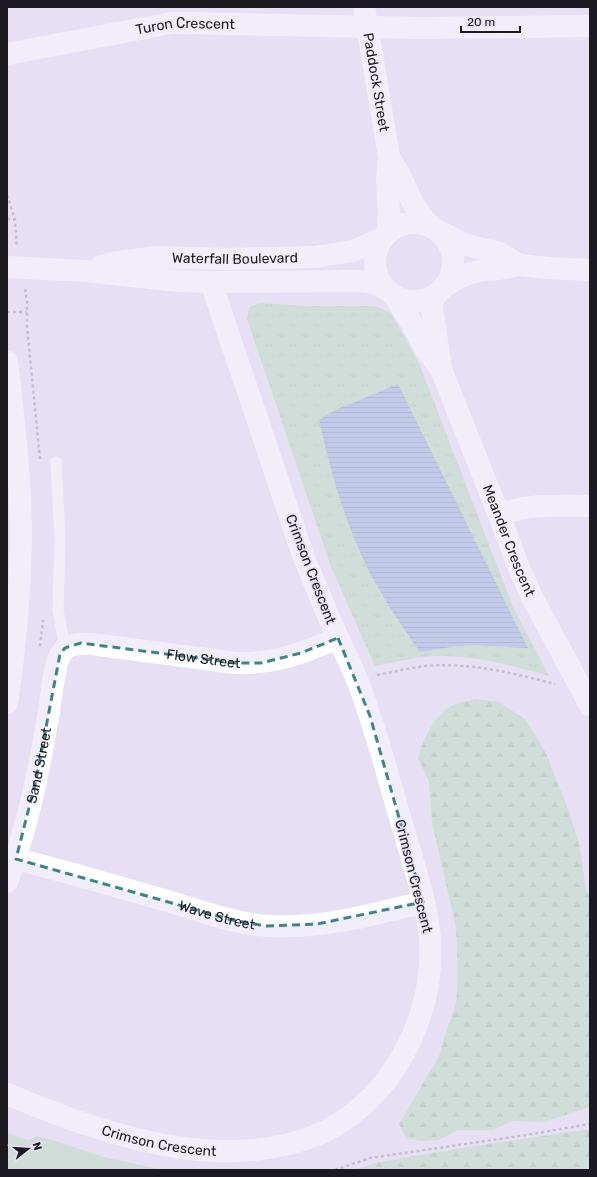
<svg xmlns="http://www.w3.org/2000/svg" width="597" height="1177" viewBox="0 0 597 1177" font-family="Rubik,sans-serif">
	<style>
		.green { fill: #b5dab6 }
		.forest { fill: url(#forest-firs) }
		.park { fill: url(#park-tufts) }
		.water { fill: url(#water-rules) }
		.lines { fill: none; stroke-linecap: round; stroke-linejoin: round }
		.path { stroke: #9a95a4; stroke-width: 2.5; stroke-dasharray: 3 3; stroke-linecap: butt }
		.service { stroke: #fff; stroke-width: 11 }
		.minor { stroke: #fff; stroke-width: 22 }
		.tertiary { stroke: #fff; stroke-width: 22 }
		.secondary { stroke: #fff; stroke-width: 22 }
		.marked { fill: none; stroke: #3d858b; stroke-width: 3; stroke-dasharray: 8 5; stroke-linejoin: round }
		.labels { text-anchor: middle; stroke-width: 3; stroke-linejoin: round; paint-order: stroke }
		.street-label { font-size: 14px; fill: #1c1a21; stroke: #e7e0f4 }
	</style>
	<defs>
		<pattern id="forest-firs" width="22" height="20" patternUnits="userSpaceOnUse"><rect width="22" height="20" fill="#b5dab6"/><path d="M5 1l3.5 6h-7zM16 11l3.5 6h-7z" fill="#9bba9c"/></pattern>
		<pattern id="park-tufts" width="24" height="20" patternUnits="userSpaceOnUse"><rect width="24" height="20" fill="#b5dab6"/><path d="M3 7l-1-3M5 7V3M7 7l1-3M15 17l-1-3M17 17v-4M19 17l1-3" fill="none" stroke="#9bba9c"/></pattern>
		<pattern id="water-rules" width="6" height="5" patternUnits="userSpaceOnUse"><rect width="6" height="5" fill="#96b0db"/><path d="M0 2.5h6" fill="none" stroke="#7a8eb1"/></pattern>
	</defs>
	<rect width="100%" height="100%" fill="#e7e0f4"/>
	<polygon class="green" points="7,1133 29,1140 37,1136 56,1141 104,1157 163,1170 7,1170"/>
	<g class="forest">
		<path d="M476,699L499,702L525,719L546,753L570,814L579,844L586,888L590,900V1107L545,1122L513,1121L492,1130H457L439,1140L423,1141L406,1138L399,1124L439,1056L444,1038L456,1003L458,977L456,928L432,822L429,782L418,758C424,738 433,717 451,706C458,702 468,701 476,699Z"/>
		<polygon points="590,1129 590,1170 353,1170 379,1162 474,1146"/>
	</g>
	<path class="park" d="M260,303L304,306H375L391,313L419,363L513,607L549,676C511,665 473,655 432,656C414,657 393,663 375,666L331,567L247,319L249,307Z"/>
	<path class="water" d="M398,384L528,648L474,645L457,646L420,652C401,625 382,597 367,567C344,520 330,470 319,420L335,410Z"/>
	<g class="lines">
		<g class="path">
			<polyline points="7,195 15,220 17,247"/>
			<polyline points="7,219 14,220"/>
			<polyline points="25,289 27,301 27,327 40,459"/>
			<polyline points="7,312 26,312"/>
			<polyline points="40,646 43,620"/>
			<path d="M377,675C393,672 409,668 425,666C470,662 513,673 555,684"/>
			<polyline points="335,1170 370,1158 526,1135 590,1124"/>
		</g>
		<polyline class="service" points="56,462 60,540 58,610 65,648"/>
		<g class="minor">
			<path id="s1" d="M364,7L389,157L387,182L389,210L388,233"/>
			<path id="s2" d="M7,54L171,23H186L421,28L590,26"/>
			<path d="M389,157C393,164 398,171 401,178C411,198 414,209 430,226"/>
			<polyline points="434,296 432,308 441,368"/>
			<path id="s3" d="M395,297L413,325L425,348L441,369L499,515L519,568L533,599L590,705"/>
			<path d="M499,515C529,503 559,506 590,506"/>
			<path id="s4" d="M16,859C69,872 121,888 174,903C204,912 236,924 268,926C319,929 374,915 423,902"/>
			<path id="s5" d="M7,882C26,831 38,777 47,723C51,702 52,682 57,662C64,644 73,643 92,644L236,663C276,664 303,653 338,638"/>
			<path id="s6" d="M7,1094C103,1134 223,1177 324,1132C353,1117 377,1095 395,1068C420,1029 433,985 430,939C427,903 414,866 404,831C389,781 377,731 358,682C351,664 342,647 334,629C324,606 314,582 304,558L211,282"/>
		</g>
		<g class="tertiary">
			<circle cx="414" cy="262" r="39"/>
			<polyline points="439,231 460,242 474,247 500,253 519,265"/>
			<polyline points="7,267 86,271 179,281 211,282 357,281 369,282 383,287"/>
			<path id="s7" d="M100,267L112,263L157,257L228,259L314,257L353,251L383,238"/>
			<polyline points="445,286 460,277 471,273 484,270 499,269 519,265 548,268 590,270"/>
		</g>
		<path class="secondary" d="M7,362C14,421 21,481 21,540C20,595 15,649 7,703"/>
	</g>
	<path d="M0 0H597V1177H0ZM338,638L370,716L423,902L317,924L266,926L232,920L16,859L36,780L60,654L65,648L81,643L236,663H261L301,653Z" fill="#e7e0f4" fill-opacity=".55" fill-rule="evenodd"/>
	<path class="marked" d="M338,638L370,716L423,902L317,924L266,926L232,920L16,859L36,780L60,654L65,648L81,643L236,663H261L301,653Z"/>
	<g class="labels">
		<g class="street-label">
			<text dy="5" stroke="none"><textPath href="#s2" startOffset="181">Turon Crescent</textPath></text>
			<text dy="5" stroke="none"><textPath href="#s1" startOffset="76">Paddock Street</textPath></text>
			<text dy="5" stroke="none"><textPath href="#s7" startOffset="136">Waterfall Boulevard</textPath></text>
			<text dy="5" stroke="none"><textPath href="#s3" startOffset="270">Meander Crescent</textPath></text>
			<text transform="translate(311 569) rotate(69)" y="5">Crimson Crescent</text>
			<text dy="5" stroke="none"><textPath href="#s5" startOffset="382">Flow Street</textPath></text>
			<text dy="5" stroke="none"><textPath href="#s5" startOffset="121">Sand Street</textPath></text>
			<text transform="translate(414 876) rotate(76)" y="5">Crimson Crescent</text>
			<text dy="5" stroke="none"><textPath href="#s4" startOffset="209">Wave Street</textPath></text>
			<text dy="5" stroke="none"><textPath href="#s6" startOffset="160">Crimson Crescent</textPath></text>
		</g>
	</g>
	<rect width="597" height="1177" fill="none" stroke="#1c1a21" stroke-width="16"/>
	<g transform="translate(28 1149) rotate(73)" stroke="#e7e0f4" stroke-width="3" paint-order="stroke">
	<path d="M0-3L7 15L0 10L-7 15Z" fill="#1c1a21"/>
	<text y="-6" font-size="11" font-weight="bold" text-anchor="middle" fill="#1c1a21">N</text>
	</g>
	<path d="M461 26v6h59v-6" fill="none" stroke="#1c1a21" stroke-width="2"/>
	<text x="467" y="26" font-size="12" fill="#1c1a21" stroke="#e7e0f4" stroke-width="3" paint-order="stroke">20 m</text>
</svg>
